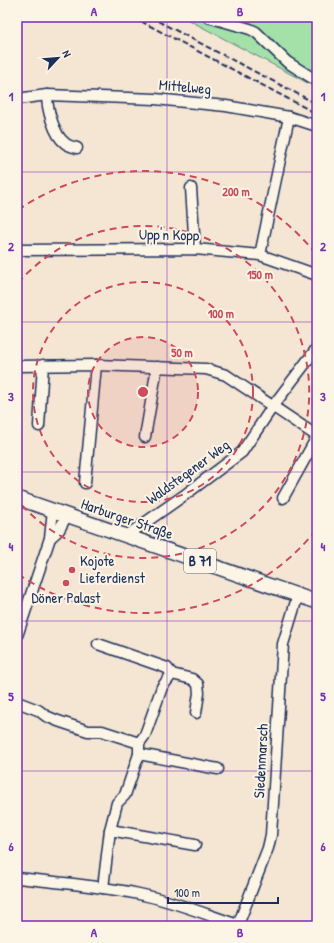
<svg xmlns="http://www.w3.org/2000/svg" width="334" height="943" viewBox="0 0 334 943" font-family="'Patrick Hand',sans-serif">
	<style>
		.green { fill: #a3e1a9; stroke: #5f8884 }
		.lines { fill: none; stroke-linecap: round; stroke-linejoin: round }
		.minor-casing { stroke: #1b2f5e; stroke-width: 13 }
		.major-casing { stroke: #1b2f5e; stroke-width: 16 }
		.minor { stroke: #fcf5e5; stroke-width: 10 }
		.major { stroke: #fcf5e5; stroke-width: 13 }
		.rail { stroke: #1b2f5e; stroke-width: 2; stroke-dasharray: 6 3; stroke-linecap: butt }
		.grid { fill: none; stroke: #7b2cbf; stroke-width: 1; stroke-opacity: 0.55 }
		.ring { fill: none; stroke: #d1495b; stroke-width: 2; stroke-dasharray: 7 5 }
		.poi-dot { fill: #d1495b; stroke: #fcf5e5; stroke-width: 1.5 }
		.labels { text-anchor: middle; stroke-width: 4; stroke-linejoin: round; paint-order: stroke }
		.shield { fill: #fcf5e5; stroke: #5e6a86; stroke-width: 1 }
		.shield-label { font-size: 14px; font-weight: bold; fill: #1b2f5e }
		.street-label { font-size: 15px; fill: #1b2f5e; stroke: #fcf5e5 }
		.poi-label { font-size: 15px; fill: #1b2f5e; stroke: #fcf5e5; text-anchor: start }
		.centre { fill: #d1495b; stroke: #fcf5e5; stroke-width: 2 }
		.ring-label { font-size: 12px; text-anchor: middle; font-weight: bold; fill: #d1495b; stroke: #fcf5e5; stroke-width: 4; stroke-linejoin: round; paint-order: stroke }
		.neatline { fill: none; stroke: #7b2cbf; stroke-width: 1.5 }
		.grid-label { font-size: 13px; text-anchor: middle; font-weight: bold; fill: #7b2cbf }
	</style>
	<rect width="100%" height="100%" fill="#f5e5d3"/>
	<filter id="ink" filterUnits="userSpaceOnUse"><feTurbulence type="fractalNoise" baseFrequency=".025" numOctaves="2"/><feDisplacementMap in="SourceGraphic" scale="8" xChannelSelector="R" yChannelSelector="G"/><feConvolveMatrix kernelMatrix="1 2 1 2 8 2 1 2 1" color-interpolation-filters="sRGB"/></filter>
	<g filter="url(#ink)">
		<polygon class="green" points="183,17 317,17 317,88"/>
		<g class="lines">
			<defs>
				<g id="minor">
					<polyline points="208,17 250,29 256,32 287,62 317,81"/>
					<path d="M47,95C47,109 54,135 65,143C68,146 74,147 77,148"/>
					<polyline points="17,99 47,95 155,99 226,106 289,117 317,126"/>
					<polyline points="191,188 195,249"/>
					<polyline points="17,250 195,249 260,255 317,275"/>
					<polyline points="260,255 289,117"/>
					<polyline points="17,366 96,365 206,369 226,375 317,436"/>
					<polyline points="39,426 43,365"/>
					<polyline points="145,437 157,367"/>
					<polyline points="85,483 96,365"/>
					<polyline points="283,498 317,437"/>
					<polyline points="126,536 186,494 242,452 273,406 317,348"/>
					<polyline points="50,538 59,530 67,515"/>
					<polyline points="17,636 50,538 53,510"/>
					<polyline points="98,644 167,668 172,674 162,687 145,735 139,743"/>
					<polyline points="172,674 192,679 198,684 199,693 196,713"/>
					<polyline points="17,702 38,710 46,716 58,721 88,731 102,731 139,743 139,754 125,795 117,803 110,830 103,888"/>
					<polyline points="139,754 218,769"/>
					<polyline points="110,830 195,845"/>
					<path d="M17,878C57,882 99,886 139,894C174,901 207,915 241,926"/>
					<polyline points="238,925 268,848 271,835 283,644 298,595"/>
				</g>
				<polyline id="major" points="17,498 317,602"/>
			</defs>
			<use href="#minor" class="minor-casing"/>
			<use href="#major" class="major-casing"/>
			<use href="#minor" class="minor"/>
			<use href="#major" class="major"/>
			<g class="rail">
				<polyline points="133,17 317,114"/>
				<polyline points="150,17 317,104"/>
			</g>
		</g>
	</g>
	<path class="grid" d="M167,17V926M17,172H317M17,322H317M17,472H317M17,621H317M17,771H317"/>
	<circle cx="143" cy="392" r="55" fill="#d1495b" fill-opacity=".12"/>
	<g class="ring">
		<circle cx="143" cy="392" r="55"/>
		<circle cx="143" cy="392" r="110"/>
		<path d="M18 283A166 166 0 1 1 18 501"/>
		<path d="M316 530A221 221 0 0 1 18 574M18 210A221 221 0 0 1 316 254"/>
	</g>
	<g class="poi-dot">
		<circle cx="72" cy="570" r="4"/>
		<circle cx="66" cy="583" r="4"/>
	</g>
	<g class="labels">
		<rect class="shield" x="184" y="549" width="32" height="24" rx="3"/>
		<g class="shield-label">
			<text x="200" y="566">B 71</text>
		</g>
		<g class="street-label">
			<text transform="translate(185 87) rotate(5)" y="5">Mittelweg</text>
			<text transform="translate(169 235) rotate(1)" y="5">Upp'n Kopp</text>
			<text transform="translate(188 472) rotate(-36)" y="5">Waldstegener Weg</text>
			<text transform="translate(127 519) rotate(19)" y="5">Harburger Straße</text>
			<text transform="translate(261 761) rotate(-87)" y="5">Siedenmarsch</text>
		</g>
		<g class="poi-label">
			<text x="80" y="566">Kojote<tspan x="80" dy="17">Lieferdienst</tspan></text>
			<text x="66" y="603" text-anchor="middle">Döner Palast</text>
		</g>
	</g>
	<circle cx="143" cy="392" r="6" class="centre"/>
	<g class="ring-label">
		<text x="236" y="196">200 m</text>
		<text x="260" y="279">150 m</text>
		<text x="221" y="318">100 m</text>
		<text x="182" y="357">50 m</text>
	</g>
	<rect width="334" height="943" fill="none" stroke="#fcf5e5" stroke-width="44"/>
	<g transform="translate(58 58) rotate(64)" stroke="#fcf5e5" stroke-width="3" paint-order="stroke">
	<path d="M0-3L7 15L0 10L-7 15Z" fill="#1b2f5e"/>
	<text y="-6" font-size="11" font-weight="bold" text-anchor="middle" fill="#1b2f5e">N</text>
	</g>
	<path d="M168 897v6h110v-6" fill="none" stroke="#1b2f5e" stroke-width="2"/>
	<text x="174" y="897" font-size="12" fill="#1b2f5e" stroke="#fcf5e5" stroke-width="3" paint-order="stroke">100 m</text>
	<rect x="22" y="22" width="290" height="899" class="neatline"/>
	<g class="grid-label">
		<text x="94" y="16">A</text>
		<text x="240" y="16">B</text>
		<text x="11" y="101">1</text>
		<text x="323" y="101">1</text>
		<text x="11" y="251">2</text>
		<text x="323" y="251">2</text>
		<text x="11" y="401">3</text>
		<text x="323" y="401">3</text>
		<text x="11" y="551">4</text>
		<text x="323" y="551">4</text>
		<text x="11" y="701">5</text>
		<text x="323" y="701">5</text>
		<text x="11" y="851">6</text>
		<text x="323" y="851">6</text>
		<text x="94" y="937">A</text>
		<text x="240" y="937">B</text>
	</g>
</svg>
